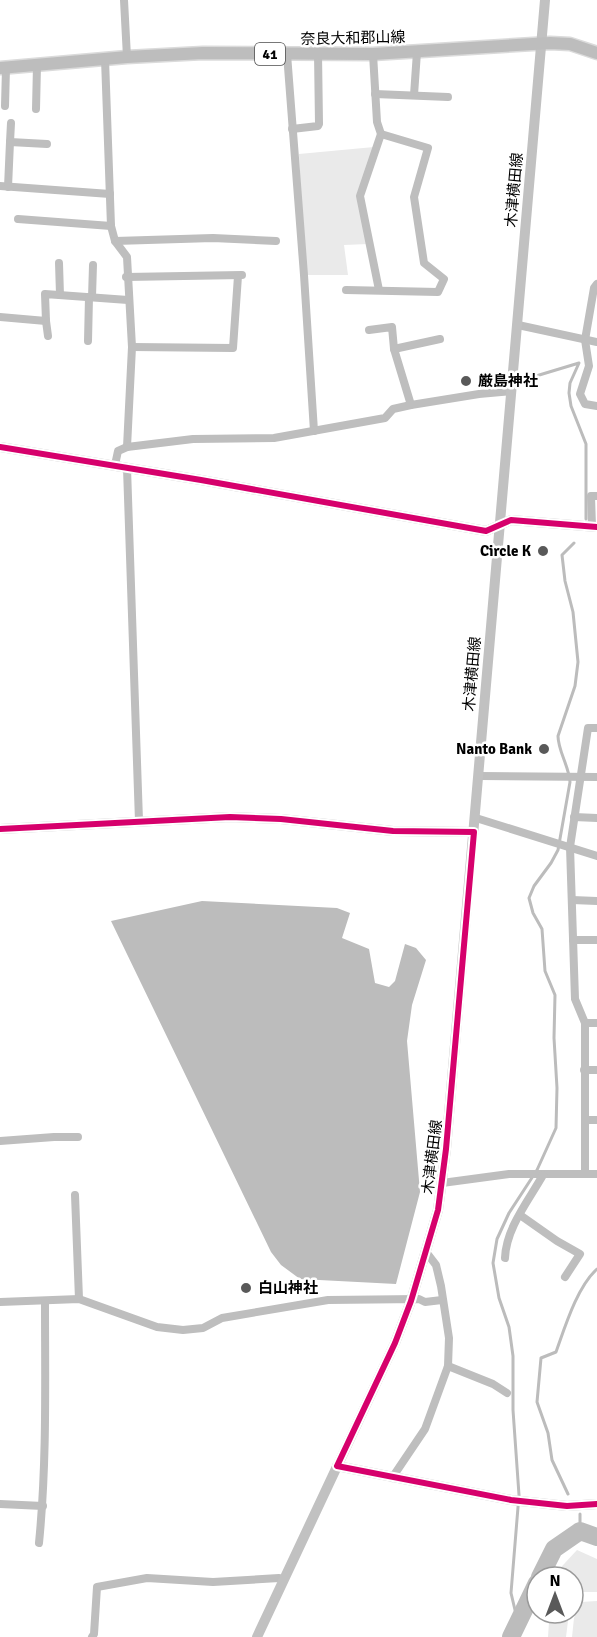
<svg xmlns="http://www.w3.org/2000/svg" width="597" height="1637" viewBox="0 0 597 1637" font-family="Signika,'Noto Sans JP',sans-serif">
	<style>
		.green { fill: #eaeaea }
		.water { fill: #bcbcbc }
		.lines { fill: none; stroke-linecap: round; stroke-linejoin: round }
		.stream { stroke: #bcbcbc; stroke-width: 3 }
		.river { stroke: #bcbcbc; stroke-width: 18 }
		.primary-casing { stroke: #dbdbdb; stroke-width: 15 }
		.street { stroke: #bebebe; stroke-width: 8 }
		.secondary { stroke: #c1c1c1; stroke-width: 10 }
		.primary { stroke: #bdbdbd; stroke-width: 12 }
		.cycleway-casing { stroke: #fff; stroke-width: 10 }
		.cycleway { stroke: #d6006c; stroke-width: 6 }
		.poi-dot { fill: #595959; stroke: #fff; stroke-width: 2 }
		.labels { text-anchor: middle; stroke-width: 5; stroke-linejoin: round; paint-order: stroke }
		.shield { fill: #fff; stroke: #4c4c4c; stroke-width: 1.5 }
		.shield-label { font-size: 14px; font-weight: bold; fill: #000 }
		.street-label { font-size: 15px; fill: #000; stroke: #fff }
		.poi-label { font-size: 15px; font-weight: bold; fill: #000; stroke: #fff; text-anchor: start }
	</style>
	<rect width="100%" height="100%" fill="#fff"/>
	<g class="green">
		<polygon points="374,147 358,196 368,244 344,245 348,275 304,275 299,154"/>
		<polygon points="577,1550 597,1559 597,1592 583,1592 573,1602 573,1577 552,1577"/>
		<polygon points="597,1601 597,1637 572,1637 574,1618 581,1602"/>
		<polygon points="540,1613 569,1613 566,1637 548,1637 549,1622 539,1617"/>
	</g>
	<polygon class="water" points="202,901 337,908 350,913 342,938 369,949 375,983 389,987 395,981 405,944 416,948 426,960 412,1005 407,1041 420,1192 396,1284 300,1279 281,1265 271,1252 111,921"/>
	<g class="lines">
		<g class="stream">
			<polyline points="526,379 579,363 570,383 569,393 571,406 586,444 586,519"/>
			<path d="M568,1494L552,1460L548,1433L537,1402L541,1358L556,1352C565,1327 577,1287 597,1269"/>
			<polyline points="580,1514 580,1531"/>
			<path d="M521,1616L515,1610L511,1593L519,1495L513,1410V1356L509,1327L499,1298L493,1263L497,1239L509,1213L537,1170L556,1128L557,1088L554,1038L555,995L545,971L542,929L533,913L529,898L534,886L551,863L558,850L570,782C569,766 558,751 558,736L575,686L578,662L573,612L565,581L562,555L574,543"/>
		</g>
		<g class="river">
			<polyline points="540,1577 554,1549 580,1531 597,1537"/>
			<polyline points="511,1637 537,1583"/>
		</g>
		<defs>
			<polyline id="primary" points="0,68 127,57 203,53 373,54 550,43 570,44 597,53"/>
		</defs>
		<use href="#primary" class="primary-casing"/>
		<g class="street">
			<polyline points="124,0 127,57"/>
			<polyline points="287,54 304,275 314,431"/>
			<polyline points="373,54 377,122 381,134 360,196 379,290"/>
			<polyline points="105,59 111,226 115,241 127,257 132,347 127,447"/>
			<polyline points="375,94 448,97"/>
			<polyline points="414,95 417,52"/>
			<polyline points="5,106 6,68"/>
			<polyline points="36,109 37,65"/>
			<polyline points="292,129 318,126 319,124 318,53"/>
			<polyline points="10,142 11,123"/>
			<polyline points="0,186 110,194"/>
			<polyline points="8,187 10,142 47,144"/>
			<polyline points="18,219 111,226"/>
			<polyline points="115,241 213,238 276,241"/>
			<polyline points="59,263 60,295"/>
			<polyline points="126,277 242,275"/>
			<polyline points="597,284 594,288 585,340 589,366 580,394 585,404 597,406"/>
			<polyline points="346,290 438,292 444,279 424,263 414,197 428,148 381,134"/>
			<polyline points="92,297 93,265"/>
			<polyline points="0,317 46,321 45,294 128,300"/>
			<polyline points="46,321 48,336"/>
			<polyline points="518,325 597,342"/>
			<polyline points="369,330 392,327 394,349 411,405"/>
			<polyline points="88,341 89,297"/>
			<polyline points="132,347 233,348 238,276"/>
			<polyline points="394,349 440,339"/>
			<polyline points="115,465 118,451 127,447 193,439 274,438 385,418 393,409 411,405 479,394 512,391"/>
			<polyline points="127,468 139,821"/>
			<polyline points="592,527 591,496 597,496"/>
			<polyline points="480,776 597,777"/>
			<polyline points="574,817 597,818"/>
			<polyline points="476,818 597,856"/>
			<polyline points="572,900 597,901"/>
			<polyline points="573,940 597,940"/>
			<polyline points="585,1023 597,1023"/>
			<polyline points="584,1070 597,1070"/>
			<polyline points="585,1120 597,1120"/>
			<polyline points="0,1141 54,1137 78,1137"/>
			<polyline points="585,1174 585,1023 575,999 570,847 588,728 597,728"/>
			<polyline points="442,1183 509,1174 597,1174"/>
			<polyline points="75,1195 79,1299"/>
			<polyline points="520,1215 557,1241 580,1254 565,1277"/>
			<path d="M505,1258C506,1228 529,1200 543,1175"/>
			<polyline points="0,1302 79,1299 157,1327 183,1330 203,1328 222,1318 328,1300 419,1299 425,1302 442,1300"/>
			<polyline points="448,1366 493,1384 507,1393"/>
			<polyline points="392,1478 425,1429 448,1366 449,1338 441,1286 436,1265 426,1252"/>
			<polyline points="0,1504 43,1506"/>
			<path d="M39,1543C47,1462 45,1382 45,1301"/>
			<polyline points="92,1637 94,1634 97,1587 147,1578 213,1582 279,1578 284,1580"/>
		</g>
		<g class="secondary">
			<polyline points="0,447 201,480 486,531 511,520 597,527"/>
			<polyline points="0,829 230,817 281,819 393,831 474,832"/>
			<polyline points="337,1466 511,1500 567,1506 597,1504"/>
			<polyline points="257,1637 395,1343 411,1301 438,1210 446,1149 545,0"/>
		</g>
		<use href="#primary" class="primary"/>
		<defs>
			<g id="cycleway">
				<polyline points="0,447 201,480 486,531 511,520 597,527"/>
				<polyline points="0,829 230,817 281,819 393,831 474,832 446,1149 438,1210 411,1301 395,1343 337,1466 511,1500 567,1506 597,1504"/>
			</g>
		</defs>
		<use href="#cycleway" class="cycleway-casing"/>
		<use href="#cycleway" class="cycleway"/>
	</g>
	<g class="poi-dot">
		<circle cx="466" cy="381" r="6"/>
		<circle cx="543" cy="551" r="6"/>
		<circle cx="544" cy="749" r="6"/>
		<circle cx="246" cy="1288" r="6"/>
	</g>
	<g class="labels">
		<rect class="shield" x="255" y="43" width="30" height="22" rx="4.5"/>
		<g class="shield-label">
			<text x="270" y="59">41</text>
		</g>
		<g class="street-label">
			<text transform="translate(353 38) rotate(-1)" y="5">奈良大和郡山線</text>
			<text transform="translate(514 190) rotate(-85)" y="5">木津横田線</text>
			<text transform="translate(472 674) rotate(-85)" y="5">木津横田線</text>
			<text transform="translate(432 1157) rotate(-83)" y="5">木津横田線</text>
		</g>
		<g class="poi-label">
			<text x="478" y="386">厳島神社</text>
			<text x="531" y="556" text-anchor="end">Circle K</text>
			<text x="532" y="754" text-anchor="end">Nanto Bank</text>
			<text x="258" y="1293">白山神社</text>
		</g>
	</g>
	<g transform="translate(555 1595)"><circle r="28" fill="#ffffff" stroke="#999999" stroke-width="1.5"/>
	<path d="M0-4.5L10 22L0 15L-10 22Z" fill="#595959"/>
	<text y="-9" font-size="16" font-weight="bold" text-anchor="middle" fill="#000000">N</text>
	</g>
</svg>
